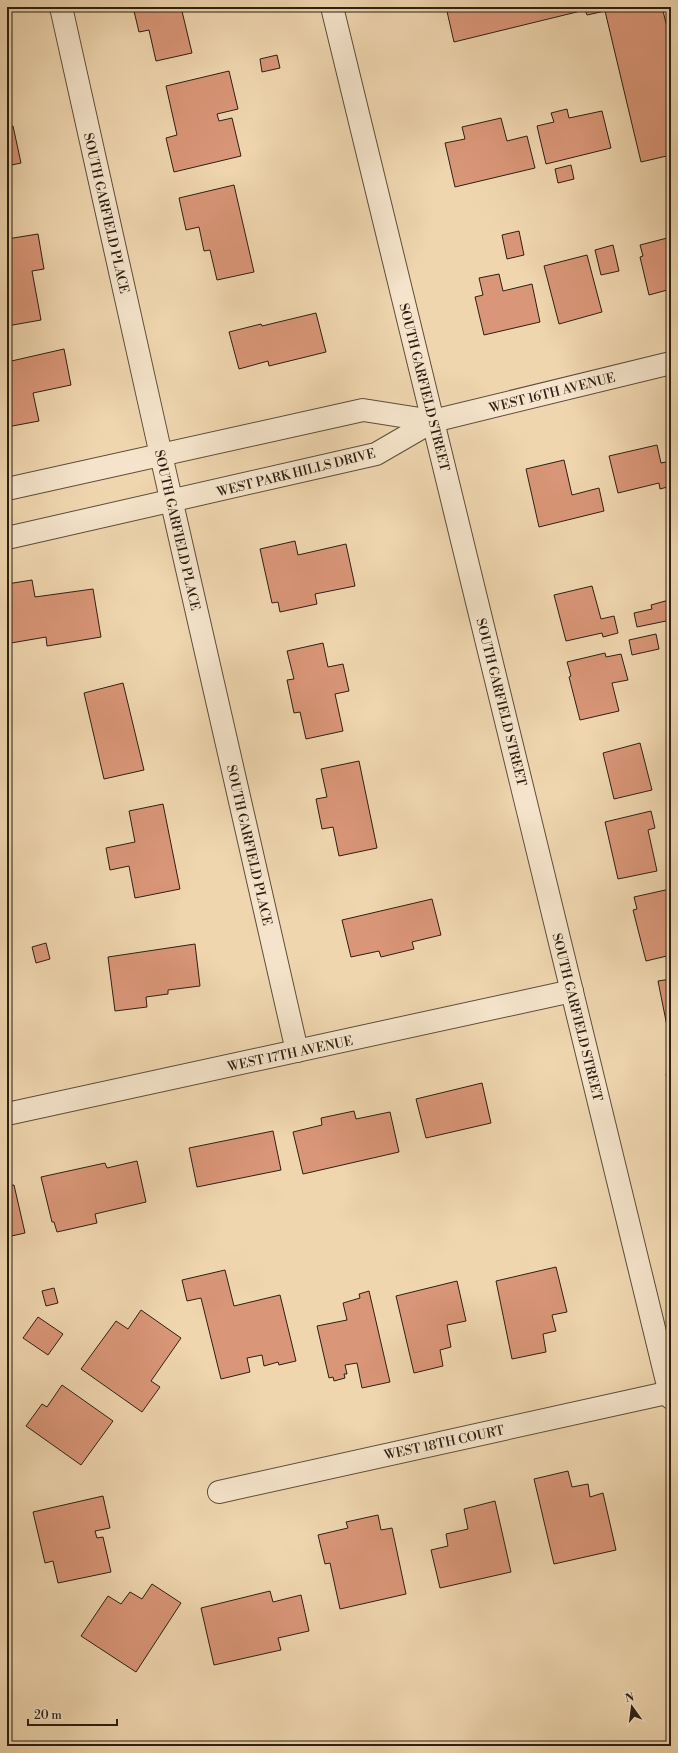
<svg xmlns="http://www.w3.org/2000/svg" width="678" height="1753" viewBox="0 0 678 1753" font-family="'Libre Bodoni',serif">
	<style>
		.building { fill: #d99678; stroke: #2d1f13 }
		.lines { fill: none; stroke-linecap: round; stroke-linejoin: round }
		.minor-casing { stroke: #5e4d3a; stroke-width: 24 }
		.tertiary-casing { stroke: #5e4d3a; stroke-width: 24 }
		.minor { stroke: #f5e4cb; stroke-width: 22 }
		.tertiary { stroke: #f5e4cb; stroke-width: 22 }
		.labels { text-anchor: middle; stroke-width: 4; stroke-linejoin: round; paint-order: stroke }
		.street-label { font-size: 13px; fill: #2d1f13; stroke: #f5e4cb }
	</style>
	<rect width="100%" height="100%" fill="#efd6af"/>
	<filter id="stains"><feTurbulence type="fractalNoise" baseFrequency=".005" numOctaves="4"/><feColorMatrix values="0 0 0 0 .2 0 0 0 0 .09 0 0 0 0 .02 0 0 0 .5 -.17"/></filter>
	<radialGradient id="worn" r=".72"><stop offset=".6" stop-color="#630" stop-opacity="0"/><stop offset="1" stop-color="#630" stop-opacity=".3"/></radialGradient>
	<g class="building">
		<polygon points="133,7 181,7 192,53 156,61 149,30 139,32"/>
		<polygon points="446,7 662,7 671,43 671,155 641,162 605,11 587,15 585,10 454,42"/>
		<polygon points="277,55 280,68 262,72 260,59"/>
		<polygon points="229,71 238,109 217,114 219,121 232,118 241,156 174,172 166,138 177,135 166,86"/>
		<polygon points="567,109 569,118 602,111 611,148 546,164 537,126 554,122 551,113"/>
		<polygon points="501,118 507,141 527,136 535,168 455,187 445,143 465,139 462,127"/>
		<polygon points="13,126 21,163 7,166 7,128"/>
		<polygon points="571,165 574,179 558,183 555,169"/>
		<polygon points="234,185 254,272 217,280 210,250 204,251 199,227 186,230 179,198"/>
		<polygon points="519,231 524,255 507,259 502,235"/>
		<polygon points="38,234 44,269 32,271 41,320 7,326 7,239"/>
		<polygon points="671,237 671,289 649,295 640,257 643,256 640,245"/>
		<polygon points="613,245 619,271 601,275 595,250"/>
		<polygon points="587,255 602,312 559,324 544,266"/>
		<polygon points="499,274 503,291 532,284 540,322 484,335 475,297 483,295 479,278"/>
		<polygon points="316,313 326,352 269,366 268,361 239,369 229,332 261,324 262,326"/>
		<polygon points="64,349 71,385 33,393 39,421 7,427 7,362"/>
		<polygon points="657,445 661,463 671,461 671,486 660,489 659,483 618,493 609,456"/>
		<polygon points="564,460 572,495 599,488 604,511 539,527 526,469"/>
		<polygon points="295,541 298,555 346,544 355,586 315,594 317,604 280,612 278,602 272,603 260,549"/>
		<polygon points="32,580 35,597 93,589 101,637 47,646 46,637 11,643 7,617 7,607 10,606 7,584"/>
		<polygon points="592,586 601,619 614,616 618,633 603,637 602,633 566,641 554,595"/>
		<polygon points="669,600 671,620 637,627 634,613 652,609 651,605"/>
		<polygon points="656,634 659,649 632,655 629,640"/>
		<polygon points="323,643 328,667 343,664 349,691 335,694 343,731 306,739 300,712 294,713 287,680 294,679 287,651"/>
		<polygon points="605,653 606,657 621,654 628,680 612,683 619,711 580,720 569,677 571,676 567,662"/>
		<polygon points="123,683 144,770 104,779 84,693"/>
		<polygon points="640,743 652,790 614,799 603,753"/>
		<polygon points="359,761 377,848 339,856 333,827 322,829 316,799 327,797 321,769"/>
		<polygon points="163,804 180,889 135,898 129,866 110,870 106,848 135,842 129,811"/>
		<polygon points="651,811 655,828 648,830 657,871 618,879 605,822"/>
		<polygon points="670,889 671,895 671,955 646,961 633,910 637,909 634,897"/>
		<polygon points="432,899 441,935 412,942 414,949 381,957 379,951 351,957 342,920"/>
		<polygon points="46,943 50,959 36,963 32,947"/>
		<polygon points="195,944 200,986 168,990 168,994 146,997 147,1007 115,1011 108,957"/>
		<polygon points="671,979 671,1040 670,1041 658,981"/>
		<polygon points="671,1073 671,1098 666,1074"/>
		<polygon points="482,1083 491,1123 426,1138 416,1099"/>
		<polygon points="354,1111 356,1119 390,1112 399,1152 303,1174 293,1132 322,1125 321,1118"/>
		<polygon points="273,1131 281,1170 197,1187 189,1148"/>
		<polygon points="137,1161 146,1202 95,1214 97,1223 57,1232 54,1222 52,1222 41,1177 105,1163 107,1168"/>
		<polygon points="14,1185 25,1233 7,1237 7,1186"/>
		<polygon points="556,1267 567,1312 552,1315 556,1331 543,1334 546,1352 512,1359 496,1281"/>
		<polygon points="225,1270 234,1306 280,1295 296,1361 279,1365 278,1362 264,1366 262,1355 247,1358 250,1372 221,1379 201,1298 187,1301 182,1280"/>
		<polygon points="457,1281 466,1321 447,1325 451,1347 440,1350 443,1366 414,1373 396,1296"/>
		<polygon points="54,1288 58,1303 46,1306 42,1291"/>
		<polygon points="369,1291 390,1382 362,1388 357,1363 345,1365 347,1374 344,1374 345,1378 334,1381 333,1377 329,1378 317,1326 347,1320 343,1303 360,1298 359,1294"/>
		<polygon points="141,1310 181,1338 151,1381 160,1387 142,1412 81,1369 116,1321 128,1329"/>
		<polygon points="38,1317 63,1334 48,1355 23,1338"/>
		<polygon points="62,1385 113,1421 81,1465 26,1426 42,1404 47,1407"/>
		<polygon points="568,1471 572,1487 588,1484 590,1497 603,1493 616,1550 554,1564 534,1479"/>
		<polygon points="103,1496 110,1528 95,1531 97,1538 103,1537 111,1572 58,1583 53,1561 45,1563 33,1512"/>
		<polygon points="495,1501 511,1572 440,1588 431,1550 448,1546 446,1534 468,1529 464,1509"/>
		<polygon points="378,1515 381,1530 392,1528 406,1594 340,1609 330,1563 325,1564 318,1535 348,1528 346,1522"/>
		<polygon points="152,1584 181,1603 136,1672 81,1636 108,1596 121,1604 130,1592 142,1599"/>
		<polygon points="270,1591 273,1602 301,1595 309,1631 278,1638 281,1650 214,1665 201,1608"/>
	</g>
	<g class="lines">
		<defs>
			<g id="minor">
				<polyline points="61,7 161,455 297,1051"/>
				<polyline points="7,489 363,410 433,421"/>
				<polyline points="7,538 376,454 433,421 671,363"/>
				<polyline points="7,1114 572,991"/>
				<polyline points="219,1492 671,1392"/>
			</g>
			<polyline id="tertiary" points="332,7 671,1398"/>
		</defs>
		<use href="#minor" class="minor-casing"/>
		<use href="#tertiary" class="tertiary-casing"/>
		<use href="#minor" class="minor"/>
		<use href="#tertiary" class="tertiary"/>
	</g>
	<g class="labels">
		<g class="street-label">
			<text transform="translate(107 213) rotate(77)" y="5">SOUTH GARFIELD PLACE</text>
			<text transform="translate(425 387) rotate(76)" y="5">SOUTH GARFIELD STREET</text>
			<text transform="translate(552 392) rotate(-14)" y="5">WEST 16TH AVENUE</text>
			<text transform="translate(296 472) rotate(-14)" y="5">WEST PARK HILLS DRIVE</text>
			<text transform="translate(178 530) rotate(77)" y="5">SOUTH GARFIELD PLACE</text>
			<text transform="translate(502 702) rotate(76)" y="5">SOUTH GARFIELD STREET</text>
			<text transform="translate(250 845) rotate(77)" y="5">SOUTH GARFIELD PLACE</text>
			<text transform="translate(578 1017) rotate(76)" y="5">SOUTH GARFIELD STREET</text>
			<text transform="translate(290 1053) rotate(-12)" y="5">WEST 17TH AVENUE</text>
			<text transform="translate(444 1442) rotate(-12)" y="5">WEST 18TH COURT</text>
		</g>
	</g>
	<rect width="678" height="1753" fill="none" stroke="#efd6af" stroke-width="24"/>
	<rect x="8" y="8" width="662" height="1737" fill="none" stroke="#2d1f13" stroke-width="2"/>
	<rect x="12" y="12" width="654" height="1729" fill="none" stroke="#2d1f13"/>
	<g transform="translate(632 1707) rotate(346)" stroke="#f5e4cb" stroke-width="3" paint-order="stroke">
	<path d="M0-3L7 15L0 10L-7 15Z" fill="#2d1f13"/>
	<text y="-6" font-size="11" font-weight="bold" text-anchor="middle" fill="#2d1f13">N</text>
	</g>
	<path d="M28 1719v6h89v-6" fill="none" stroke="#2d1f13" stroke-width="2"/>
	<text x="34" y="1719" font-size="12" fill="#2d1f13" stroke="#f5e4cb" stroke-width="3" paint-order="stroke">20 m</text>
	<rect width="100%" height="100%" filter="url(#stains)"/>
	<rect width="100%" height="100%" fill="url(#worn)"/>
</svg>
